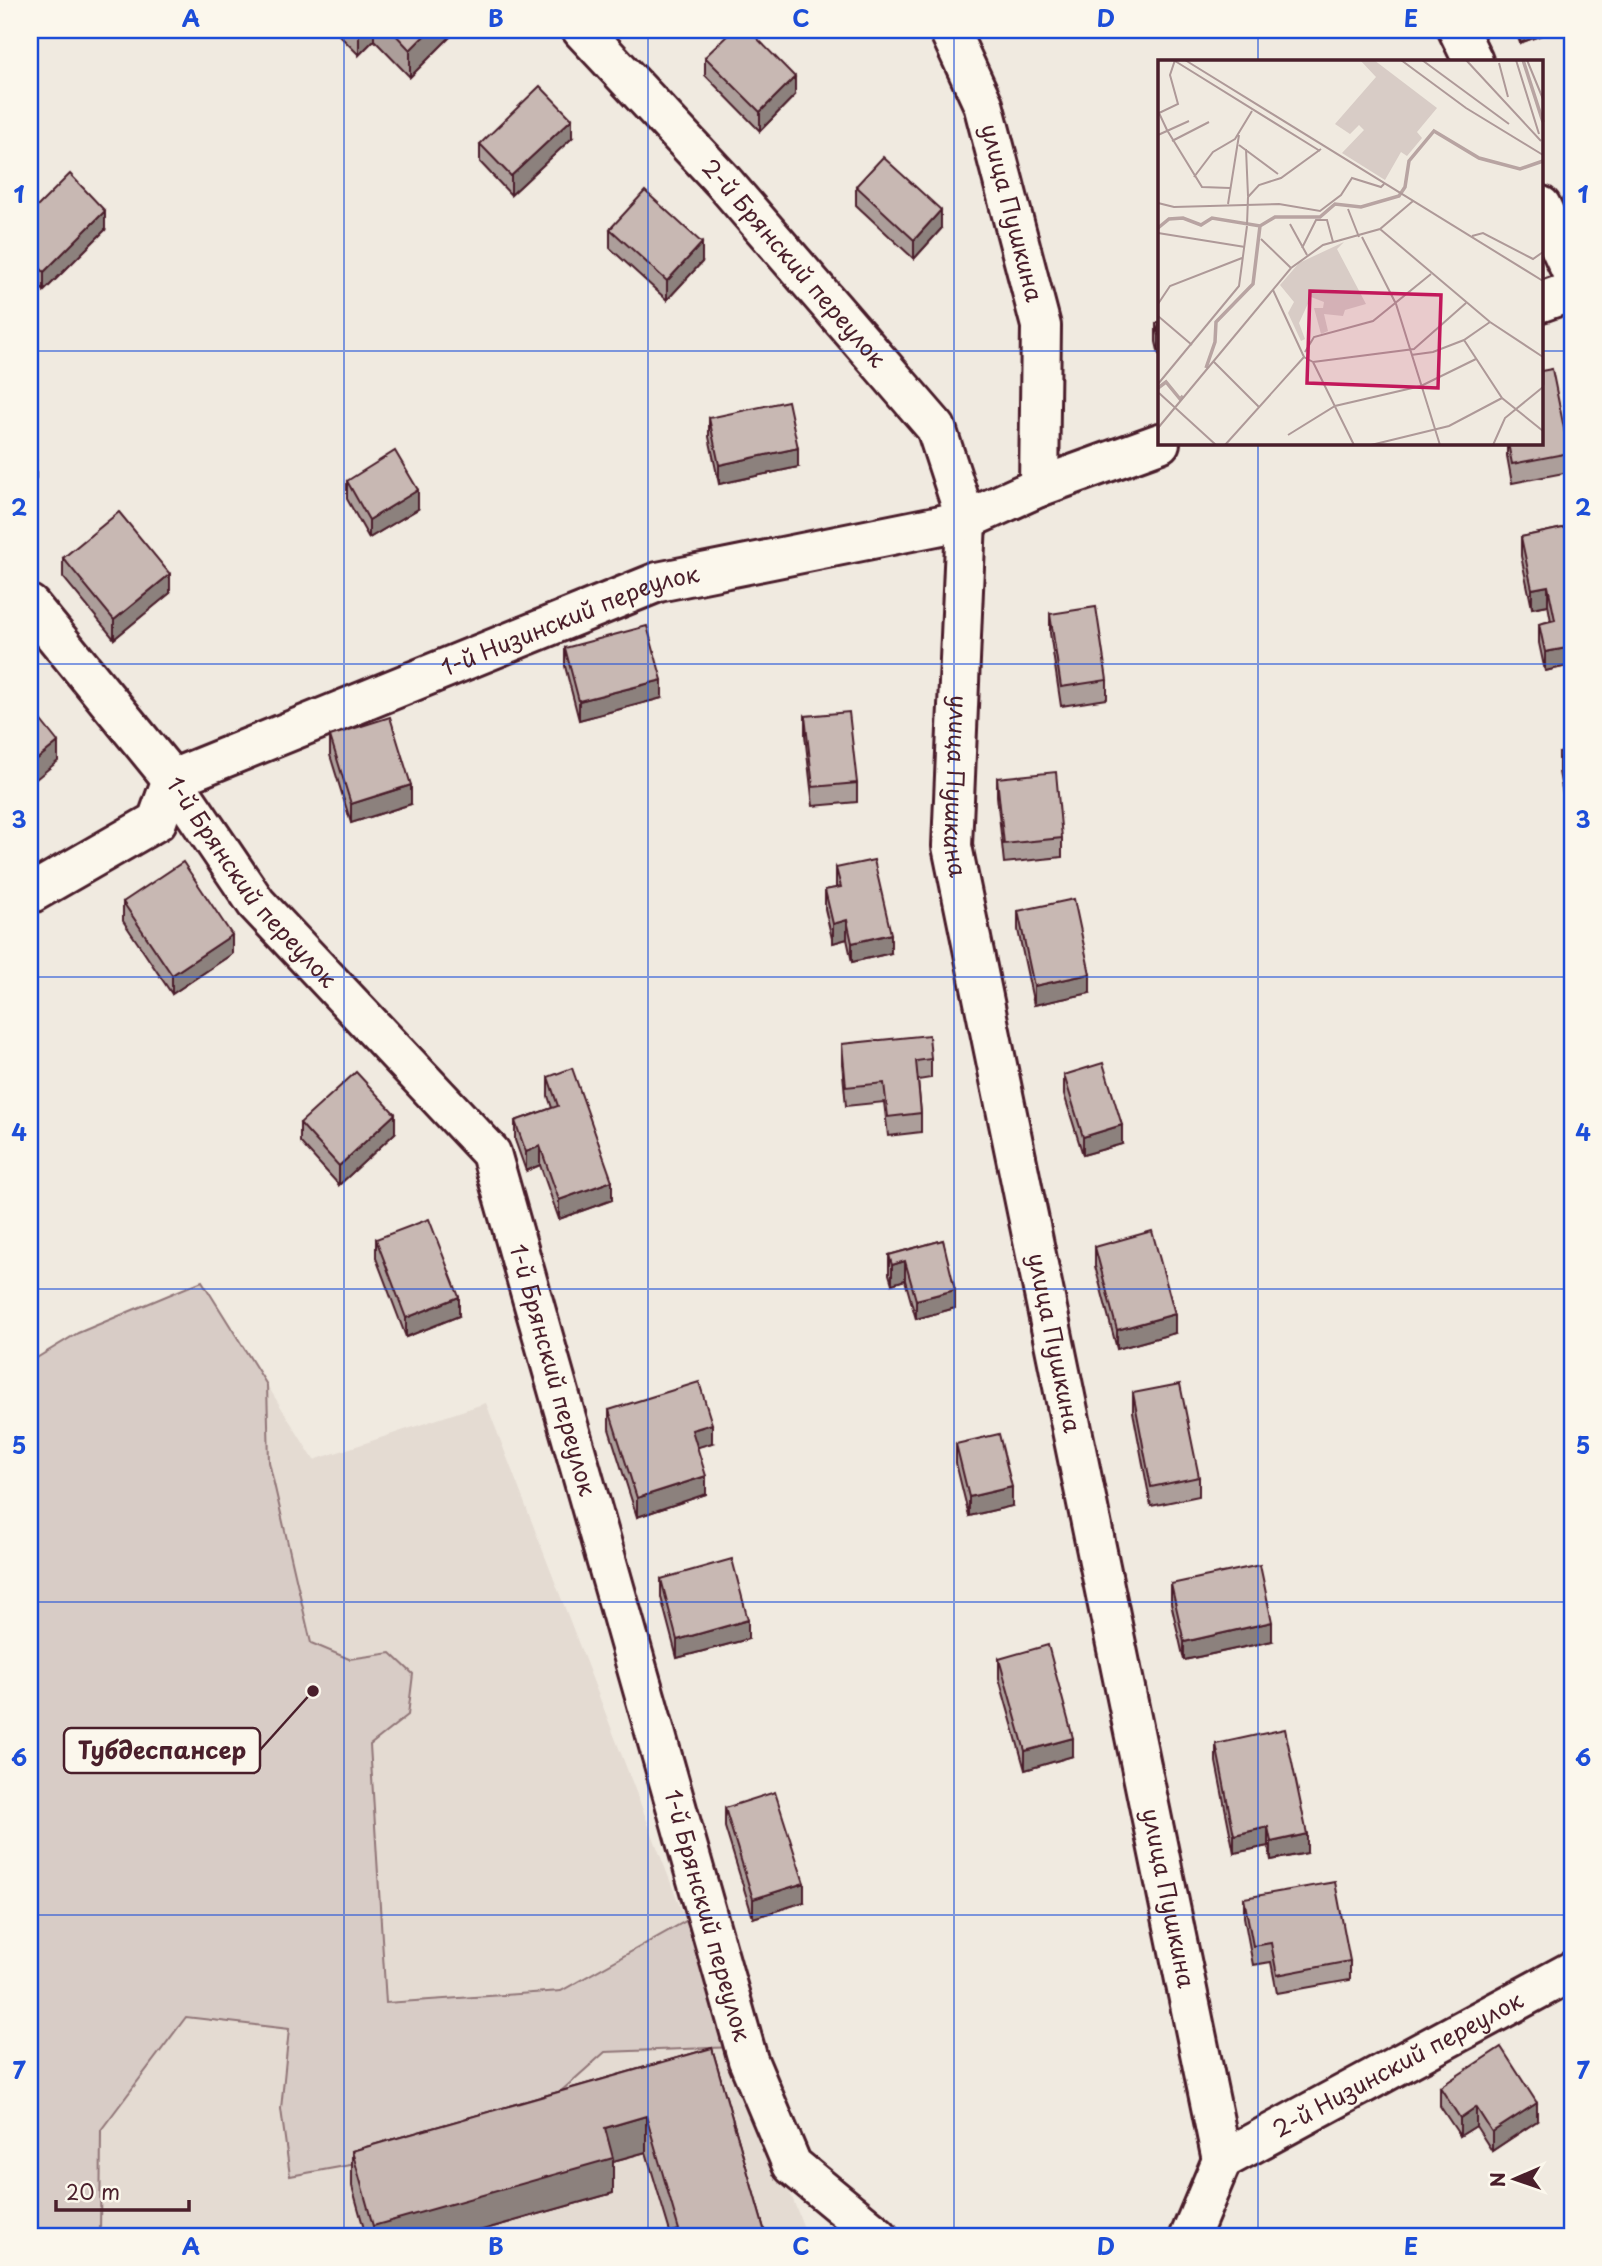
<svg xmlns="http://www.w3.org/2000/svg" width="1602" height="2266" viewBox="0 0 1602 2266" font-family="'Playpen Sans',sans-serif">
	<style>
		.built { fill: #e4dbd2 }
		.green { fill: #d8ccc6; stroke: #917678; stroke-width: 2 }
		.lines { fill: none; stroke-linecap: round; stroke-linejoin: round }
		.street-casing { stroke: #4a1f2b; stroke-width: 44 }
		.street { stroke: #fbf7ec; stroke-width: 38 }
		.wall { fill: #ac9e9a; stroke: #4a1f2b; stroke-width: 2 }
		.shaded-wall { fill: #8c817d; stroke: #4a1f2b; stroke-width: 2 }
		.building { fill: #c8b8b3; stroke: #4a1f2b; stroke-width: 2 }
		.grid { fill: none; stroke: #1d4ed8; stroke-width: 2; stroke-opacity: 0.55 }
		.labels { text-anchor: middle; stroke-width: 6; stroke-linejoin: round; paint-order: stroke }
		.street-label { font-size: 23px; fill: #4a1f2b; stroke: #fbf7ec }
		.inset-river { fill: none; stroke: #b8a4a2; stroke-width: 3.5 }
		.inset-road { fill: none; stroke: #ae9998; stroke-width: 2 }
		.view { fill: #c2185b; fill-opacity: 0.15; stroke: #c2185b; stroke-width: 3.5 }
		.inset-edge { fill: none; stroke: #4a1f2b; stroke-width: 3.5 }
		.leader { fill: none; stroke: #4a1f2b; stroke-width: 2.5 }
		.callout-dot { fill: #4a1f2b; stroke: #fbf7ec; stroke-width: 2.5 }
		.callout { fill: #fbf7ec; stroke: #4a1f2b; stroke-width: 2.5 }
		.callout-label { font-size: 24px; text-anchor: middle; font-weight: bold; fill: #4a1f2b }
		.neatline { fill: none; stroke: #1d4ed8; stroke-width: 2.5 }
		.grid-label { font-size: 23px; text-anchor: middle; font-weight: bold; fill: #1d4ed8 }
	</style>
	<rect width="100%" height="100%" fill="#f0eae0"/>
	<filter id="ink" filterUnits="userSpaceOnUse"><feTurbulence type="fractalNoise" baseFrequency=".0143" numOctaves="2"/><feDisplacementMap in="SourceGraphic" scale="14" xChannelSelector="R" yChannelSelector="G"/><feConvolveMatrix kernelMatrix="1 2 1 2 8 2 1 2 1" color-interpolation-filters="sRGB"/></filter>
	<g filter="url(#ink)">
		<polygon class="built" points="202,1281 314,1460 486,1403 807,2236 30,2236 30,1362 78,1333"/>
		<polygon class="green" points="202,1281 267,1385 269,1462 311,1643 349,1659 391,1653 413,1674 408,1715 370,1745 386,2003 561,1991 686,1921 735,2047 605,2052 524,2124 422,2152 290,2176 281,2109 289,2029 186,2017 101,2130 100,2236 30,2236 30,1362 78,1333"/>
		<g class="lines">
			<defs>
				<g id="street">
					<path id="s1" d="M582,30L722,180L936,428L966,520L952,846L1222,2160"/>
					<path id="s2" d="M949,30L983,104L1041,326L1039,487"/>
					<polyline points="1458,30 1473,61"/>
					<polyline points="1541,206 1572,273"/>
					<polyline points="1541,302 1572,291"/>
					<path id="s3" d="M30,605L172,779L256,903L491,1153L748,2060L792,2165L878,2236"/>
					<path id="s4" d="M30,894L157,821L172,779L658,582L966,520L1039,487L1160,443"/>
					<path id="s5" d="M1222,2160L1572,1971"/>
					<polyline points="1190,2236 1222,2160"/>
				</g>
			</defs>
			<use href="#street" class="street-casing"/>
			<use href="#street" class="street"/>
		</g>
		<g class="wall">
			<polygon points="339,30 457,30 410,77 374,40 359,55 339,35"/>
			<polygon points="1515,30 1555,30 1520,43"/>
			<polygon points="705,57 795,95 760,131 705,75"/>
			<polygon points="572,138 511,195 480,162 480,144"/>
			<polygon points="856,186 941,229 914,259 856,205"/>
			<polygon points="30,214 105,230 44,291 30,276"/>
			<polygon points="610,229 702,262 667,300 610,248"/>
			<polygon points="1159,322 1159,355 1156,342 1156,324"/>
			<polygon points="709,418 798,467 719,484 709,437"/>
			<polygon points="1507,443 1541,443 1569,453 1569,472 1512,483 1507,456"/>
			<polygon points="347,481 418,509 369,538 347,499"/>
			<polygon points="1572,526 1572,665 1545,671 1539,643 1539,624 1551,621 1548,605 1532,608 1521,556 1521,537"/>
			<polygon points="63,558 170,593 114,639 63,577"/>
			<polygon points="1050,614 1107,680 1107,699 1061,706 1050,633"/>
			<polygon points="565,648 662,698 579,720 565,666"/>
			<polygon points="805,716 857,783 857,802 813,806 805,735"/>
			<polygon points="330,736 411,804 351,823 330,755"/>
			<polygon points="1572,750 1572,810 1566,811 1559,772 1559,753"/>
			<polygon points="997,778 1062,838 1062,857 1004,863 997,796"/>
			<polygon points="836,868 891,953 852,962 847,939 833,943 825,909 825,890 836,888"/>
			<polygon points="123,902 232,954 172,994 123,921"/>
			<polygon points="1018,911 1090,993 1034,1005 1018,930"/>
			<polygon points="842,1044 931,1059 931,1078 918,1080 921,1113 921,1132 888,1136 884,1102 846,1106 842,1063"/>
			<polygon points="1064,1075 1122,1144 1083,1155 1064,1094"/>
			<polygon points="548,1077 612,1200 559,1219 540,1165 526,1171 515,1140 515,1121 552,1108 548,1096"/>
			<polygon points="300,1123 395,1133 339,1185 300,1142"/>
			<polygon points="376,1239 459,1316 406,1337 376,1258"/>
			<polygon points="943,1240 955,1308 916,1319 905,1280 892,1284 889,1274 889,1255"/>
			<polygon points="1095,1247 1175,1333 1117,1349 1095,1266"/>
			<polygon points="1133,1393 1199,1477 1199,1496 1151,1506 1133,1412"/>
			<polygon points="609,1410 712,1443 697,1447 706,1494 637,1517 609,1429"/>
			<polygon points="956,1444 1012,1506 969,1516 956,1463"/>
			<polygon points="661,1579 748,1639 677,1658 661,1597"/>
			<polygon points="1171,1584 1272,1641 1184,1660 1171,1603"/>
			<polygon points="999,1659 1073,1756 1025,1770 999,1678"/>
			<polygon points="1216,1744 1307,1853 1271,1860 1268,1846 1234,1853 1216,1762"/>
			<polygon points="725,1808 804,1902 753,1918 725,1827"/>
			<polygon points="1244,1898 1350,1961 1350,1980 1277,1993 1271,1962 1253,1965 1244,1917"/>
			<polygon points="712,2048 766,2236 670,2232 646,2152 613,2161 613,2193 461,2236 366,2236 352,2186 352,2151"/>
			<polygon points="1440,2087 1537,2121 1492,2151 1476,2126 1460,2136 1440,2106"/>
		</g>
		<g class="shaded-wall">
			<polygon points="359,30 374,30 374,40 359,55"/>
			<polygon points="430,30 457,30 410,77 410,50"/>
			<polygon points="1520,30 1555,30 1520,43"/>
			<polygon points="795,77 795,95 760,131 760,112"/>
			<polygon points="572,119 572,138 511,195 511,176"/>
			<polygon points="941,210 941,229 914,259 914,240"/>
			<polygon points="105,211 105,230 44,291 44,272"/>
			<polygon points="702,243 702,262 667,300 667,281"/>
			<polygon points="798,448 798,467 719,484 719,465"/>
			<polygon points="36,460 36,478 30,484 30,465"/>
			<polygon points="418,490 418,509 369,538 369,520"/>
			<polygon points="170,574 170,593 114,639 114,620"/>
			<polygon points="1548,586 1548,605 1532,608 1532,589"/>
			<polygon points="1572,647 1572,665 1545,671 1545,652"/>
			<polygon points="662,680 662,698 579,720 579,701"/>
			<polygon points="58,742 58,761 30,784 30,765"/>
			<polygon points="411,785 411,804 351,823 351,804"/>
			<polygon points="847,920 847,939 833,943 833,924"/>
			<polygon points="891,934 891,953 852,962 852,943"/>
			<polygon points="232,935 232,954 172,994 172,975"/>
			<polygon points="1090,974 1090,993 1034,1005 1034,986"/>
			<polygon points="395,1114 395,1133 339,1185 339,1166"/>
			<polygon points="1122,1125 1122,1144 1083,1155 1083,1137"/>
			<polygon points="540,1146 540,1165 526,1171 526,1152"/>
			<polygon points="612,1181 612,1200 559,1219 559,1200"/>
			<polygon points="905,1261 905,1280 892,1284 892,1265"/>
			<polygon points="955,1290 955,1308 916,1319 916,1300"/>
			<polygon points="459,1297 459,1316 406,1337 406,1318"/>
			<polygon points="1175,1314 1175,1333 1117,1349 1117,1330"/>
			<polygon points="712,1424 712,1443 692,1449 692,1430"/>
			<polygon points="706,1476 706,1494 637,1517 637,1498"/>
			<polygon points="1012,1487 1012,1506 969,1516 969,1497"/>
			<polygon points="748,1620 748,1639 677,1658 677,1640"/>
			<polygon points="1272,1622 1272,1641 1184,1660 1184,1642"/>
			<polygon points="1073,1738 1073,1756 1025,1770 1025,1751"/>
			<polygon points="1268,1827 1268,1846 1234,1853 1234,1835"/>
			<polygon points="1307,1834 1307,1853 1271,1860 1271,1842"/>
			<polygon points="804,1883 804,1902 753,1918 753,1899"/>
			<polygon points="1537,2103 1537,2121 1492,2151 1492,2132"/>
			<polygon points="1476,2107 1476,2126 1460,2136 1460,2118"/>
			<polygon points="646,2116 646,2152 613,2161 613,2193 461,2236 373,2236 373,2226 605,2128"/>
		</g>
		<g class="building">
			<polygon points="391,30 430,30 410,50"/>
			<polygon points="733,30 749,30 795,77 760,112 705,57"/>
			<polygon points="540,86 572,119 511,176 480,144"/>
			<polygon points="883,157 941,210 914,240 856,186"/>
			<polygon points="70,174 105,211 44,272 30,258 30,214"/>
			<polygon points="645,191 702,243 667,281 610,229"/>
			<polygon points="1159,322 1159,336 1156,324"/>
			<polygon points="1552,369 1569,453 1512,464 1508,443 1541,443 1541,371"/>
			<polygon points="788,401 798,448 719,465 709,418"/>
			<polygon points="30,451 36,460 30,465"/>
			<polygon points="395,451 418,490 369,520 347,481"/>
			<polygon points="119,512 170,574 114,620 63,558"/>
			<polygon points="1572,526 1572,647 1545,652 1539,624 1555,620 1548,586 1532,589 1521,537"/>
			<polygon points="1096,607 1107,680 1061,687 1050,614"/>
			<polygon points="647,626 662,680 579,701 565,648"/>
			<polygon points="30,707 58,742 30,765"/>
			<polygon points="849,712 857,783 813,787 805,716"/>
			<polygon points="390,717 411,785 351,804 330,736"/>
			<polygon points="1572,750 1572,791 1566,792 1559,753"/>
			<polygon points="1056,772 1062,838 1004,844 997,778"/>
			<polygon points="874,860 891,934 852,943 847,920 833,924 825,890 841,887 836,868"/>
			<polygon points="183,862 232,935 172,975 123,902"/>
			<polygon points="1074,899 1090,974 1034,986 1018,911"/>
			<polygon points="929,1035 931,1059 916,1061 921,1113 888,1117 884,1083 846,1087 842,1044"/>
			<polygon points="1103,1063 1122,1125 1083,1137 1064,1075"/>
			<polygon points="572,1068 612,1181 559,1200 540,1146 526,1152 515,1121 558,1106 548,1077"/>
			<polygon points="356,1072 395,1114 339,1166 300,1123"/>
			<polygon points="429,1219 459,1297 406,1318 376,1239"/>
			<polygon points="1152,1231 1175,1314 1117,1330 1095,1247"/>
			<polygon points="943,1240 955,1290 916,1300 905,1261 892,1265 889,1255"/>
			<polygon points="699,1382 712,1424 692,1430 706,1476 637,1498 609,1410"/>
			<polygon points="1180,1384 1199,1477 1151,1487 1133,1393"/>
			<polygon points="999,1434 1012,1487 969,1497 956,1444"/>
			<polygon points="732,1559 748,1620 677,1640 661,1579"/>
			<polygon points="1260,1565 1272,1622 1184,1642 1171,1584"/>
			<polygon points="1048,1645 1073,1738 1025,1751 999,1659"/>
			<polygon points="1285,1729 1307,1834 1271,1842 1268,1827 1234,1835 1216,1744"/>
			<polygon points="775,1792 804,1883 753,1899 725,1808"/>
			<polygon points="1335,1882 1350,1961 1277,1975 1271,1943 1253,1946 1244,1898"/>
			<polygon points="1501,2047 1537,2103 1492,2132 1476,2107 1460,2118 1440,2087"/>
			<polygon points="712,2048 766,2236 657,2236 679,2230 646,2116 605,2128 613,2158 373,2226 352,2151"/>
		</g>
	</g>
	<path class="grid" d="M344,30V2236M648,30V2236M954,30V2236M1258,30V61M30,351H1159M1541,351H1572M1258,443V2236M30,664H1572M30,977H1572M30,1289H1572M30,1602H1572M30,1915H1572"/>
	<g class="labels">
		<g class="street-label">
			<text dy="8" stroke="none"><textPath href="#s2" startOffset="194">улица Пушкина</textPath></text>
			<text dy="8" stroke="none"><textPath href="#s1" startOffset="315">2-й Брянский переулок</textPath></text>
			<text dy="8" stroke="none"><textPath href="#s4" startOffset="620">1-й Низинский переулок</textPath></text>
			<text dy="8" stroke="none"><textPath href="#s1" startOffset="896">улица Пушкина</textPath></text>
			<text dy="8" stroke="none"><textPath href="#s3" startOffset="355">1-й Брянский переулок</textPath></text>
			<text dy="8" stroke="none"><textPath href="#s1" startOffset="1463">улица Пушкина</textPath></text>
			<text dy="8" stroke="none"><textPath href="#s3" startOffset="943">1-й Брянский переулок</textPath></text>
			<text dy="8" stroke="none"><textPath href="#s1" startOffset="2030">улица Пушкина</textPath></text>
			<text dy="8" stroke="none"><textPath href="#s3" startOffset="1510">1-й Брянский переулок</textPath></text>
			<text dy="8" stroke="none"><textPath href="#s5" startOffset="200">2-й Низинский переулок</textPath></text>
		</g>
	</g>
	<g transform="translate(1158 60)">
		<rect width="385" height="385" fill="#f0eae0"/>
		<path d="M192,0H216L279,48L259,72L264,78L249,96L243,92L227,120L184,93L206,70L201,65L192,74L177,64L218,17L202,0ZM186,182L179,189L208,244L187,250L185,256L166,254L170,271L163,274L156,248H165L166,242L153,237L141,263L147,279L143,281L130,253L136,242L122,225L141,203Z" fill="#d8ccc6"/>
		<path class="inset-river" d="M365,0L385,62M0,168L11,159L25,158L43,165L54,158L102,166L117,157H162L177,144L203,147L241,136L247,127L251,101L276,71L321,98L362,109L385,101M48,308L57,282L58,262L95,224L102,166M0,328L8,322L22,339L25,336"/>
		<path class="inset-road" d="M17,0L12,15L20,44L1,53L9,70L44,127L72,128M27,0L385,221M243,0L308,48L385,95M264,0L351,64M308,0L383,81M358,0L381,74M369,0L385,39M17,1L162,91M341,3L350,37M0,75L31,61M14,81L51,62M81,85L120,114M88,89L90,136M36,117L55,92L77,79L94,51M0,143L16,147L121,144L162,151L183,135L194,118L223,127L226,124M70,144L81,75M190,149L201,177M132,164L149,195M89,165L90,137L101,125L123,118L163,89M222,169L332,262L385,297M0,173L87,187M314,176L325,173L375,199L385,192M204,177L238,244L282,385M103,179L133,208M144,188L158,160H169L175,182M115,230L146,297L155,302M0,244L12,226L84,198M0,256L34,285M306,280L344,338L385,371M147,292L156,277L215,261L273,214M253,295L275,292L306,280L332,262M56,302L101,347M155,302L256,289L308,243M155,302L196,385M0,324L81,226L89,166M1,333L58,385M0,368L133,208L165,185L222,169L255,141M130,375L177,346L263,326L318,299M67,385L146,297M213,385L291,366L344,338M335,385L347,358L385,327"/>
		<path class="view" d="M152,231L283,235L280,328L149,323Z"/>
		<rect width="385" height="385" class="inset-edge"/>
	</g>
	<path class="leader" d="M313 1691L260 1750"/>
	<circle class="callout-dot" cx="313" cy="1691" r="7"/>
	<rect class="callout" x="64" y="1728" width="196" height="45" rx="7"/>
	<g class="callout-label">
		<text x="162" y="1759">Тубдеспансер</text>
	</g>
	<rect width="1602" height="2266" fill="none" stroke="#fbf7ec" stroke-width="77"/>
	<g transform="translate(1515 2179) rotate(268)" stroke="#fbf7ec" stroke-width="5" paint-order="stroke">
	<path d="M0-5L12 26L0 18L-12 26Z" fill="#4a1f2b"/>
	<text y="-10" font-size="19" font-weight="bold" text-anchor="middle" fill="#4a1f2b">N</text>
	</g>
	<path d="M56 2200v10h133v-10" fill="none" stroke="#4a1f2b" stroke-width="3.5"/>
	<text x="66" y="2200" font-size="21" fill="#4a1f2b" stroke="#fbf7ec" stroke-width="5" paint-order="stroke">20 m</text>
	<rect x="38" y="38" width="1526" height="2190" class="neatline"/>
	<g class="grid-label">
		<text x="191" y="27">A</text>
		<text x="496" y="27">B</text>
		<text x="801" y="27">C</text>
		<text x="1106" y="27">D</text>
		<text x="1411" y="27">E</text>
		<text x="19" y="203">1</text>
		<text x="1583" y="203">1</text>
		<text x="19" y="516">2</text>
		<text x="1583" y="516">2</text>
		<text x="19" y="828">3</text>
		<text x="1583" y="828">3</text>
		<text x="19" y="1141">4</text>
		<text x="1583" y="1141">4</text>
		<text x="19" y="1454">5</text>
		<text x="1583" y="1454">5</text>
		<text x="19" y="1766">6</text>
		<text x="1583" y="1766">6</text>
		<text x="19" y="2079">7</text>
		<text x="1583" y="2079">7</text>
		<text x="191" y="2255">A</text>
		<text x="496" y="2255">B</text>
		<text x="801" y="2255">C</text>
		<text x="1106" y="2255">D</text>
		<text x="1411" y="2255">E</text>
	</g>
</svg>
